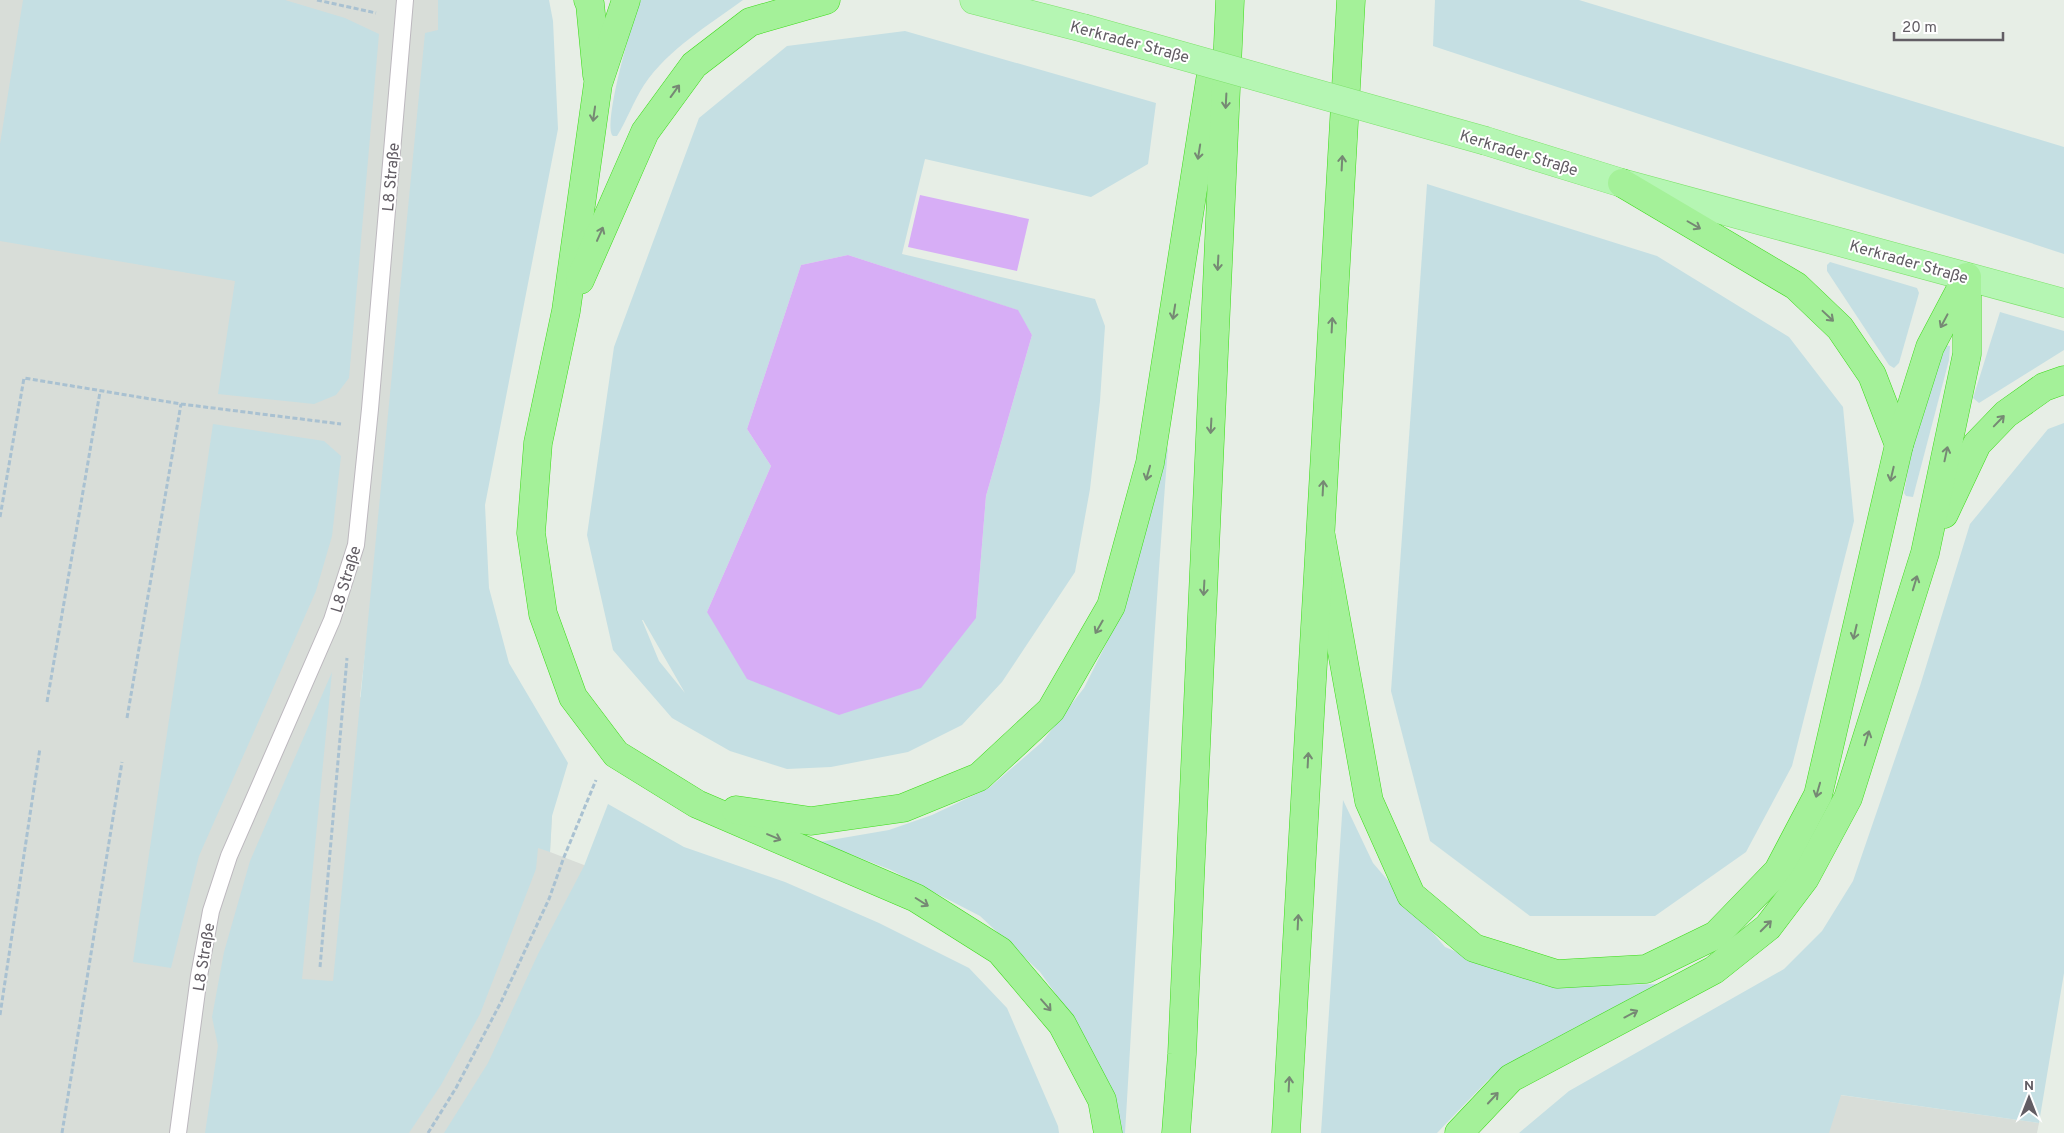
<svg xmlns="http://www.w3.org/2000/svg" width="2064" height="1133" viewBox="0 0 2064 1133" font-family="Overpass,sans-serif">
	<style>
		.industrial { fill: #d8ddd8 }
		.green { fill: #c5dfe3; fill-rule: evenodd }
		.water { fill: #d7aef6 }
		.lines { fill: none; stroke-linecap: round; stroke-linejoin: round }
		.lane-casing { stroke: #bcb8be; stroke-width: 18 }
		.primary-casing { stroke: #7de26b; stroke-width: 29 }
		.highway-casing { stroke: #3cdb19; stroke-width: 29 }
		.path { stroke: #a9c1d1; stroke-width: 3; stroke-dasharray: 5 2.5; stroke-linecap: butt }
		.lane { stroke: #fff; stroke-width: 16 }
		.primary { stroke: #b5f6b3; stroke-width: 28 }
		.highway { stroke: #a4f199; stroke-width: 28 }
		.primary-bridge-casing { stroke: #7de26b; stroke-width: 29; stroke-linecap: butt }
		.primary-bridge { stroke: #b5f6b3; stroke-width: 28 }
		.oneway { stroke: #768974 }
		.labels { text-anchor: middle; stroke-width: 4; stroke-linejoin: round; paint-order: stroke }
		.street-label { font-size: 16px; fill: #625d64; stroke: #fff }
	</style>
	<rect width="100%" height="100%" fill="#e7eee6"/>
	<g class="industrial">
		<polygon points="0,0 438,0 438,30 360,697 552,816 550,852 584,865 964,1133 0,1133"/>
		<polygon points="1840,1095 2039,1123 2037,1133 1825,1133"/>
	</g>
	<g class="green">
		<polygon points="23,0 285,0 345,18 379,34 349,378 336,395 314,404 218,394 235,281 0,241 0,144"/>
		<polygon points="438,0 549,0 553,21 558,129 485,505 489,588 509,663 568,763 552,816 550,852 538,848 536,869 480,1014 441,1085 409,1133 205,1133 218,1046 212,1017 224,952 250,861 332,672 302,979 333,981 425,33 438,30"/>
		<path d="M641,0H743C708,26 669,48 644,85C633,102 627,120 617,136H613C602,125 633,17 641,0Z"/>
		<polygon points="1435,0 1579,0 2064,147 2064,254 1433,46"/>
		<path d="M905,31L1156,103L1148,164L1091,197L925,159L902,254L1095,299L1105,326L1100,401L1090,489L1075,572L1002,682L962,725L908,752L831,767L787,769L730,751L672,718L613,650L587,535L614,347L699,118L787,46ZM848,255L1017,310L1032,335L986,496L976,618L707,612L771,466L747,429L801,265ZM642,620H643L685,693L659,661Z"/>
		<polygon points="1427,184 1657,256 1789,337 1843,407 1854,521 1792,766 1746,852 1655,916 1530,916 1430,841 1391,691"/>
		<polygon points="1830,262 1917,288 1919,293 1899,363 1894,368 1889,365 1827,271 1827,265"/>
		<polygon points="2000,312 2064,331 2064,350 1979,403 1973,398"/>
		<polygon points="1944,345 1950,346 1949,360 1913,497 1906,496 1904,493 1914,437"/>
		<polygon points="2064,423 2064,973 2039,1123 1841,1095 1829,1133 1519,1133 1569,1091 1784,969 1822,931 1853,881 1920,686 1970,524 2048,429"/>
		<polygon points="213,424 324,441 341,456 332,536 316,591 199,856 171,968 133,962"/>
		<path d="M1168,447C1150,675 1139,904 1125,1133H1122L1112,1091L1070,1014L1040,972L980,916L891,870L819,842L889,830L932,815L989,788L1042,742L1084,688L1116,624L1159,465Z"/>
		<polygon points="1343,800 1373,863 1445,947 1500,970 1556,986 1658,984 1543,1045 1488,1080 1437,1133 1321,1133"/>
		<polygon points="608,804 684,847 785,882 879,923 969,968 1007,1008 1058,1126 1059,1133 444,1133 488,1063 538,954 584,866"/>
	</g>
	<g class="water">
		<polygon points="920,195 1029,219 1017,271 908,247"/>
		<polygon points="848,255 1018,310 1032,335 986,496 976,618 921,688 839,715 747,679 707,612 771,466 747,429 801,265"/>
	</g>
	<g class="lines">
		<defs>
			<polyline id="lane" points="178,1133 199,976 211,911 229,856 332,620 356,545 370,409 405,0"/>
			<g id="primary">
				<polyline points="974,0 1083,28"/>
				<polyline points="1486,141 1622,183 2064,303"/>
			</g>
			<g id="highway">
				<polyline points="588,0 590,4 597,75"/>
				<polyline points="626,0 598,84 566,311 538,443 531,533 543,614 573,697 616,754 697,804 916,898 1000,951 1062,1024 1102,1100 1108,1133"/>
				<polyline points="1622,183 1796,286 1840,328 1872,375 1899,445"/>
				<polyline points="580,280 645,132 694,65 750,22 826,0"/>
				<polyline points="1944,514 1977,444 2006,414 2044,387 2064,380"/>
				<polyline points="1321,536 1369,801 1411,895 1474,948 1557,974 1646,969 1716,935 1778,871 1818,795 1899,445 1930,347 1967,277"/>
				<polyline points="736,810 811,821 903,808 979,777 1051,710 1111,606 1150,463 1212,68"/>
				<polyline points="1176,1133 1182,1054 1230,0"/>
				<polyline points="1286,1133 1351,0"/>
				<polyline points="1459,1133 1511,1078 1714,970 1768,927 1805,878 1848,798 1925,553 1967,354 1967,281"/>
			</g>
		</defs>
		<use href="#lane" class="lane-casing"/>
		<use href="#primary" class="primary-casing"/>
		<use href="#highway" class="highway-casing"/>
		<g class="path">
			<polyline points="317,0 376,13"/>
			<polyline points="0,517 24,378 181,404 341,424"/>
			<polyline points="47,702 100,392"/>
			<polyline points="127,718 181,404"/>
			<polyline points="320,967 347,658"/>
			<polyline points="0,1015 40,748"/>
			<polyline points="62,1133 122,762"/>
			<polyline points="428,1133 456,1088 501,1002 549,899 564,857 596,780"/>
		</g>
		<use href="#lane" class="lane"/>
		<use href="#primary" class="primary"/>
		<use href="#highway" class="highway"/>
		<defs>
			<polyline id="primary-bridge" points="1083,28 1486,141"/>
		</defs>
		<use href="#primary-bridge" class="primary-bridge-casing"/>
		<use href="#primary-bridge" class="primary-bridge"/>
	</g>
	<defs><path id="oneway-shaft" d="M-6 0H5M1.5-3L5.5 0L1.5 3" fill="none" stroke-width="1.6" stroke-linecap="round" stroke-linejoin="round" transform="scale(1.25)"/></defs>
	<g class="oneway">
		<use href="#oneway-shaft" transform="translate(675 91) rotate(-54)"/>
		<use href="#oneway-shaft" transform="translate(1226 101) rotate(93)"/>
		<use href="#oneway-shaft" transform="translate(594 114) rotate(98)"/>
		<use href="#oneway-shaft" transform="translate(1199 152) rotate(99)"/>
		<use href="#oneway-shaft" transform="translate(1342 163) rotate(-87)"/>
		<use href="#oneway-shaft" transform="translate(1694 225) rotate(30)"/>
		<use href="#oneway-shaft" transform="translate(600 234) rotate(-66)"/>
		<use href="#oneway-shaft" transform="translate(1218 263) rotate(93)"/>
		<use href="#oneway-shaft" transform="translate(1174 312) rotate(99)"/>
		<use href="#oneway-shaft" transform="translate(1828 316) rotate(43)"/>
		<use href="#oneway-shaft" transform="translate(1944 321) rotate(118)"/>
		<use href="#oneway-shaft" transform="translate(1332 325) rotate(-87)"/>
		<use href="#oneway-shaft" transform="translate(1999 421) rotate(-46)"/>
		<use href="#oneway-shaft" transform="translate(1211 426) rotate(93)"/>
		<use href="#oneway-shaft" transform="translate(1946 454) rotate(-78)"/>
		<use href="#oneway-shaft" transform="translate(1148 473) rotate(106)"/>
		<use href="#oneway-shaft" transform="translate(1892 474) rotate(103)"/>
		<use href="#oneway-shaft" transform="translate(1323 488) rotate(-87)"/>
		<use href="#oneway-shaft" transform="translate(1915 583) rotate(-73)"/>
		<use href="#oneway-shaft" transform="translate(1204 588) rotate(93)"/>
		<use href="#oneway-shaft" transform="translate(1099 627) rotate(120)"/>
		<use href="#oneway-shaft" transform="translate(1855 632) rotate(103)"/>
		<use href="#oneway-shaft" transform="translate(1867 738) rotate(-73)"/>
		<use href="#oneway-shaft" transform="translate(1308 760) rotate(-87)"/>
		<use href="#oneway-shaft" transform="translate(1818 790) rotate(106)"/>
		<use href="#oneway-shaft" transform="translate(774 837) rotate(23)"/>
		<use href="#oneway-shaft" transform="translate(922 902) rotate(32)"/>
		<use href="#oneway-shaft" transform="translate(1298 922) rotate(-87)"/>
		<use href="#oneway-shaft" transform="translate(1766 926) rotate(-45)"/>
		<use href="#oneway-shaft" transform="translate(1046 1005) rotate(49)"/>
		<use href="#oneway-shaft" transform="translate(1631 1014) rotate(-28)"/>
		<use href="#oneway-shaft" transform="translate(1289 1084) rotate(-87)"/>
		<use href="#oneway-shaft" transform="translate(1493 1098) rotate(-47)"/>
	</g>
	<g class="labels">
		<g class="street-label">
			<text transform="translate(1130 41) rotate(15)" y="6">Kerkrader Straße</text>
			<text transform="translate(1519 152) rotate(17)" y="6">Kerkrader Straße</text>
			<text transform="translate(390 177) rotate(-85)" y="6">L8 Straße</text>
			<text transform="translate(1909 261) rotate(16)" y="6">Kerkrader Straße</text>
			<text transform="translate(345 579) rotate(-73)" y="6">L8 Straße</text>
			<text transform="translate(203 957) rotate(-81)" y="6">L8 Straße</text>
		</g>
	</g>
	<g transform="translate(2029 1098)" stroke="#ffffff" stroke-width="4" paint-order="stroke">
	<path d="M0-4L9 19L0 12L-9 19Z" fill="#625d64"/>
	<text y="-8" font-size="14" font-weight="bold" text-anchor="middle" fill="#625d64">N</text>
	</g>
	<path d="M1894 32v8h109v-8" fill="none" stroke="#625d64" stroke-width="2.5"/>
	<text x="1902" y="32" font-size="15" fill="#625d64" stroke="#ffffff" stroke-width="4" paint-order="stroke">20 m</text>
</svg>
